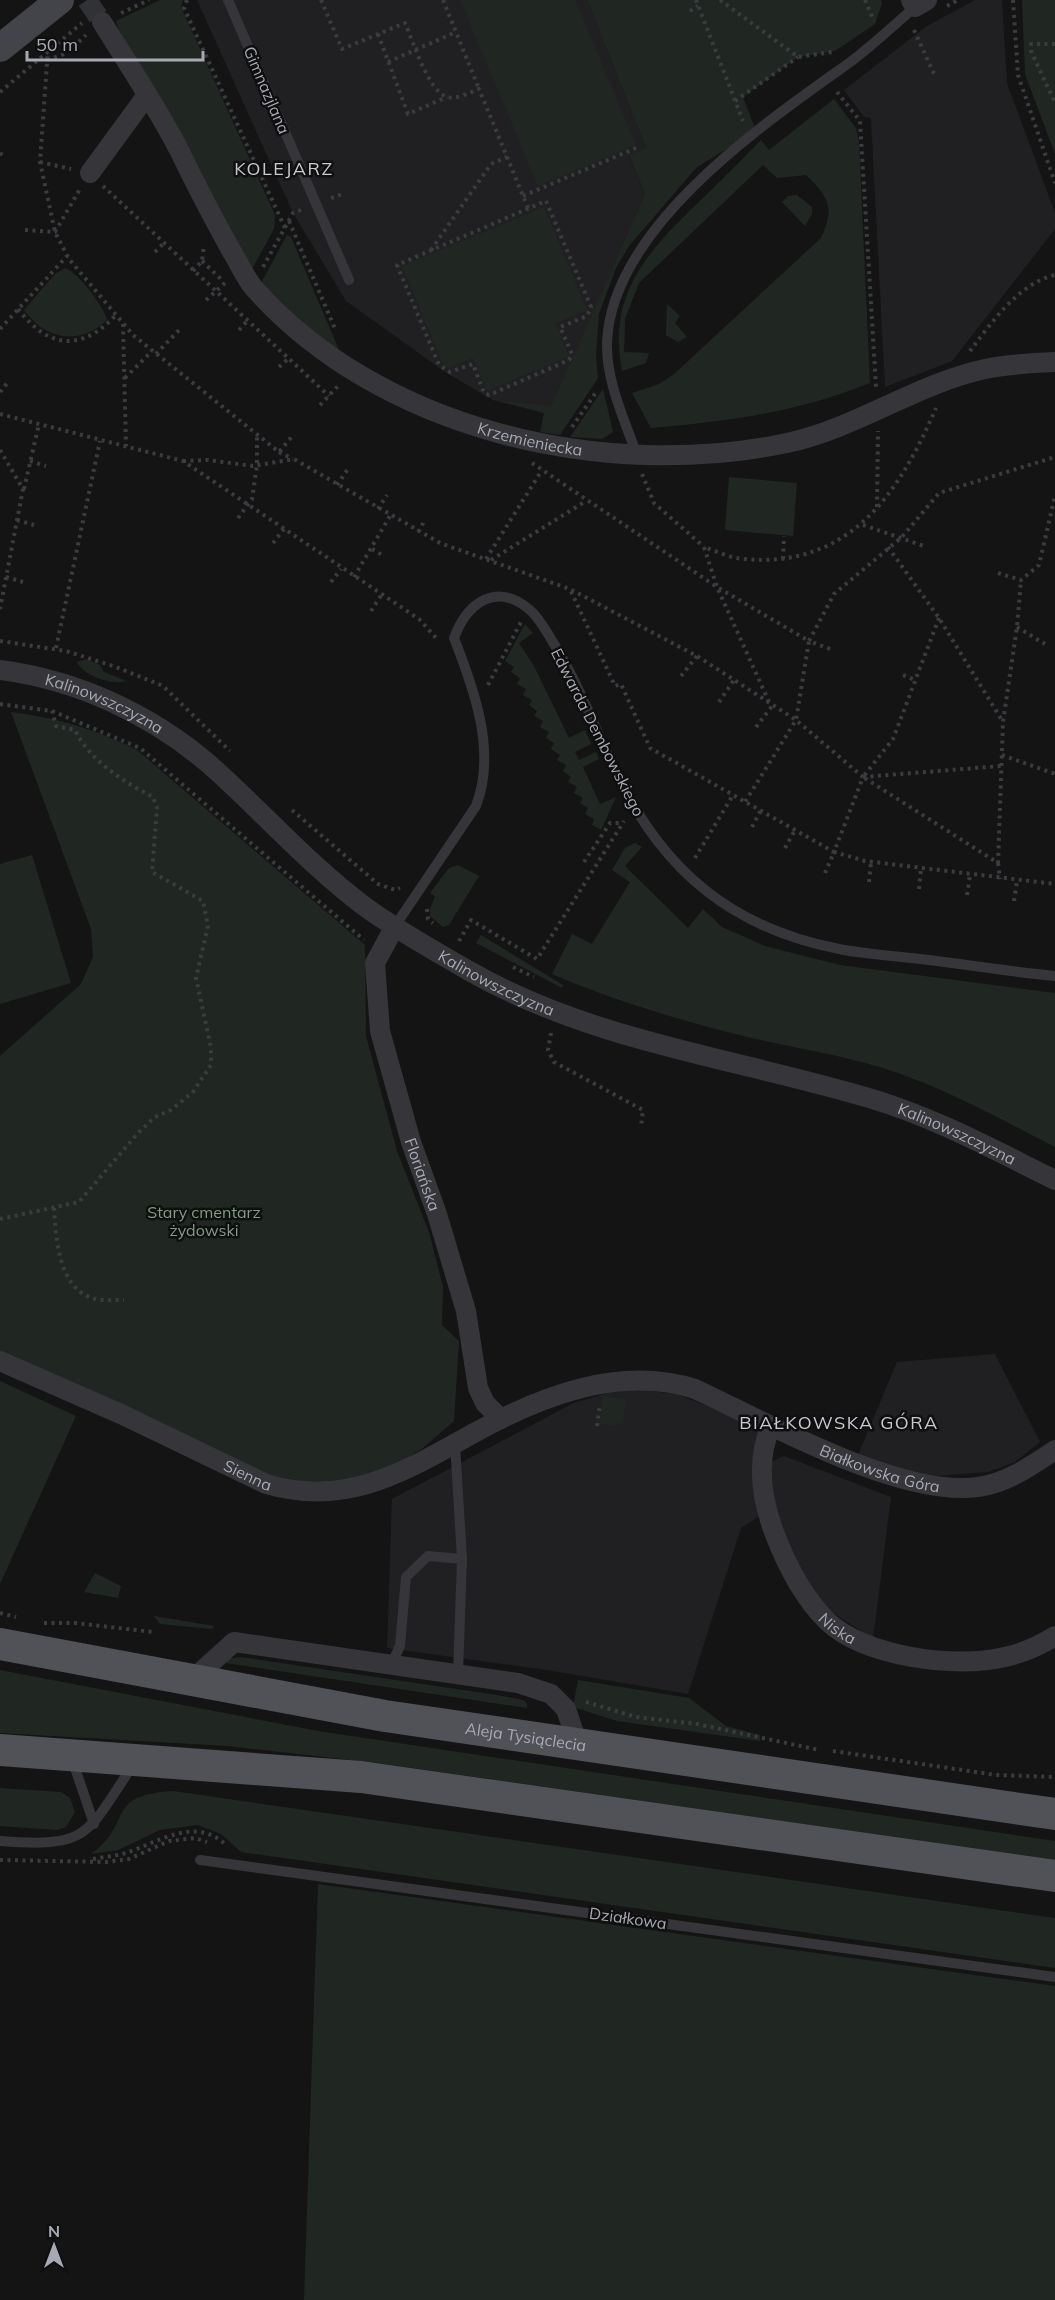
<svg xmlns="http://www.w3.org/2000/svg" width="1055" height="2300" viewBox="0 0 1055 2300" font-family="Mulish,sans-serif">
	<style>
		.built { fill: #202022 }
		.green { fill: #202722 }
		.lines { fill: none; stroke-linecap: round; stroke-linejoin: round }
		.street-tunnel { stroke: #313235; stroke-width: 20; stroke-dasharray: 20 10; stroke-linecap: butt }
		.path { stroke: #3b3c40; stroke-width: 4; stroke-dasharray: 3 4.5; stroke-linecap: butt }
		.lane { stroke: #35353a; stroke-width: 10 }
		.street { stroke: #35353a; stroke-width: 20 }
		.secondary { stroke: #434449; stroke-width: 28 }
		.primary { stroke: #515258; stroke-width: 32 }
		.labels { text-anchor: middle; stroke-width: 5; stroke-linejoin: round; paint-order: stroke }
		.street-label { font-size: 16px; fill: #a7aab4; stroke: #0f0f10 }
		.park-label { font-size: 16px; fill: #809d84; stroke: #0f0f10 }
		.neighbourhood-label { font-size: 18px; letter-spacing: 1.5px; fill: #c7c9d0; stroke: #0f0f10 }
	</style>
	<rect width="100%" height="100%" fill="#141415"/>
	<g class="built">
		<polygon points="197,0 587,0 646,148 629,156 645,194 551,407 493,400 445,372 346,301 293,213"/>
		<polygon points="975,0 1002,0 1007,83 1055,213 1055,229 952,361 885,387 871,118 864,117 844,90 927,26"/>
		<polygon points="995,1354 1040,1442 1015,1462 988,1472 936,1476 892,1469 858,1455 897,1362"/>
		<polygon points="639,1389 679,1395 762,1427 752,1464 758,1517 741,1528 688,1694 547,1670 387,1648 392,1499 574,1403 610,1392"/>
		<polygon points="784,1456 891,1497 873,1639 826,1608 792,1562 775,1514 771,1462"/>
	</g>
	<g class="green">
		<path d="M160,0H183L181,7L275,215L274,229L251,271C221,213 192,154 159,96C145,71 124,48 116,21Z"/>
		<polygon points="460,0 575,0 636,145 538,186"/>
		<polygon points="587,0 881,0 882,3 875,24 835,51 798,57 743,97 756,131 697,167 629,246 616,268 599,314 596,355 598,378 560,435 540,432 544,413 493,400 551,406 645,194 629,155 646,148"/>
		<polygon points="1022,0 1055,0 1055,154 1025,74"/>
		<path d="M834,99L856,128L859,141L870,383C795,413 730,421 651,428L632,393L657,385L673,375L821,238C835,208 829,197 806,175L777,178L763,165L639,283L625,319L624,352L649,353L646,363L622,371C606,290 653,246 706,195C725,177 743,158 761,140L769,150Z"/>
		<polygon points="797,195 812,207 812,214 805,226 782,202 788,196"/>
		<polygon points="544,207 587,310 555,323 569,356 487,391 473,358 445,369 402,266"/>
		<polygon points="287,235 291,237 342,357 260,285"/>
		<path d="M65,268C78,272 104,307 107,320C80,346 45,340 24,310L55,274Z"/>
		<polygon points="667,304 680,316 675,323 687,337 678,342 666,335"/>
		<polygon points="603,389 613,432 602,439 570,437"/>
		<polygon points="729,477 797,483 793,536 725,530"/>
		<polygon points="525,624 533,633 519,643 534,666 569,738 585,730 591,744 575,752 579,760 596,752 599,759 583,767 600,804 616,797 601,830 592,825 594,819 585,814 588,808 580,803 583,798 574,793 577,787 568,782 571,777 563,771 566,765 557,760 560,755 551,749 554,743 546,738 549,732 540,727 543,721 534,716 537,711 529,705 532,700 523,695 526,689 517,684 520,678 511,672 514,667 505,661"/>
		<path d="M86,659L100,665L104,672L126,681C112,686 83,675 77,662Z"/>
		<path d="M11,712C61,719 92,728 137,750L365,945L366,1036L397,1151L429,1232L443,1287L442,1325L459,1341L454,1421L423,1448L383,1473L339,1482L290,1481L250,1470L0,1354V1056L81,984L93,957L91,929Z"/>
		<path d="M635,843L642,847L625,866L688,928L703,909L722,927L765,946L840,965L1055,993V1147C1004,1121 952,1092 898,1073C846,1055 792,1048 739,1035C676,1019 612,1000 552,974L572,934L592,944L630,882L612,870L625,848Z"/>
		<polygon points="32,855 71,983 0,1004 0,864"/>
		<polygon points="458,865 479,876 449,925 443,927 430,916 430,909 435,896 430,893 449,868"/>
		<polygon points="481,935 563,985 562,988 476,943"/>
		<polygon points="0,1381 76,1416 0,1584"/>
		<polygon points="603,1396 626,1399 623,1424 616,1423 615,1426 600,1424"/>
		<polygon points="95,1573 121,1586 118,1598 84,1592"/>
		<polygon points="154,1616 214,1626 212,1629 160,1624"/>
		<polygon points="240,1657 497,1695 523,1700 527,1703 527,1708 226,1663 227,1659"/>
		<polygon points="0,1670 318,1731 1055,1841 1055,1860 386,1764 228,1746 0,1733"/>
		<polygon points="578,1680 689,1698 726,1726 760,1735 760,1741 617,1721 573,1707"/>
		<polygon points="0,1788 61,1792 70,1798 75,1812 66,1827 57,1830 0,1826"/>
		<path d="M173,1791L1055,1918V1968L241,1852L221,1834L198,1825L160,1830L118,1850L91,1854C134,1824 103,1795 173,1791Z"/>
		<polygon points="318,1884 1055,1986 1055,2300 304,2300"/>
	</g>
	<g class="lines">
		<polyline class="street-tunnel" points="87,0 102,22"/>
		<g class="path">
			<polyline points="187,0 184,8 285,228"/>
			<path d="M321,0L342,49L405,23C413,41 428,91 447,97C457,100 470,92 479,89L528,208"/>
			<polyline points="443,0 479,89"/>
			<polyline points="696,0 743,121"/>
			<polyline points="720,0 798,57 832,52"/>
			<polyline points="865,0 874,21"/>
			<polyline points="1013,0 1018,75 1055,183"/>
			<polyline points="947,6 958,0"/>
			<polyline points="690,11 698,6"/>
			<polyline points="121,13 149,0"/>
			<polyline points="914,30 935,76"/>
			<polyline points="378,34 408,114 447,97"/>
			<polyline points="1055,44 1031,44 1031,51 1055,103"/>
			<polyline points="48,49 40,162 55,232 69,259 133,335 279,452 294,434"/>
			<polyline points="47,60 67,53 86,35"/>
			<polyline points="388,62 456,32"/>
			<polyline points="0,92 82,23"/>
			<polyline points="837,92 860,121 876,387"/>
			<polyline points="735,101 798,57"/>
			<polyline points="0,153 5,157"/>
			<polyline points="40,162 71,169"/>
			<polyline points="103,186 329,396"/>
			<polyline points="523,196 636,148"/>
			<polyline points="331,198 343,194"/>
			<polygon points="546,201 591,307 587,316 560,327 572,354 569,360 489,395 484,393 473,364 450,372 439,365 397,265"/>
			<polyline points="289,221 336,331"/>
			<polyline points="25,230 55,232 80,189"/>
			<polyline points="431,250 491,164 507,157"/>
			<polyline points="155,252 164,243"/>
			<polyline points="202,261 223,281"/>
			<polyline points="263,267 293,213 301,210"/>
			<polyline points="193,271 202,261 204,245"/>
			<polyline points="206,300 225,283"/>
			<path d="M18,309C49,349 81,352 116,315"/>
			<polyline points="123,324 126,446"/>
			<polyline points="0,329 67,256"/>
			<polyline points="239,330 247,321"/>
			<path d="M970,351C992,322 1019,283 1055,275"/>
			<polyline points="156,354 181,328"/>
			<polyline points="279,367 288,359"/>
			<polyline points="125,378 152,351"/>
			<polyline points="0,392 8,382"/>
			<polyline points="320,405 340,384"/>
			<polyline points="0,414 183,461 419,619 437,639"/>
			<polyline points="572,427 597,391"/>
			<polyline points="0,450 23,489 0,609"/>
			<polyline points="279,452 293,459"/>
			<polyline points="30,461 46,466"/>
			<polyline points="183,461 208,460 253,466 294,459 440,543 570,589 697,656 796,720 863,777 834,852 650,748 621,684 615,686 570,589"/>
			<polyline points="532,463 717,587 809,641 796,720 745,802"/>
			<polyline points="642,474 654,503 704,547"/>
			<polyline points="337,485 348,469"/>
			<polyline points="24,489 39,424"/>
			<polyline points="877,507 878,431"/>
			<polyline points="378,509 387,495"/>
			<polyline points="238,518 252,499 257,465 257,437"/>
			<polyline points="17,520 34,525"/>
			<polyline points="863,525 924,546"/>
			<polyline points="418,532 425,520"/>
			<polyline points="273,543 284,529"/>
			<polyline points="888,547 939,618 1003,722 1017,627 1021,580"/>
			<polyline points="372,549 382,555"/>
			<polyline points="486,559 542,470"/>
			<polyline points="783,559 784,536"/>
			<polyline points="491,560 586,501"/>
			<polyline points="998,573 1021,580 1039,565 1055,496"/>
			<polyline points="6,577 23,582"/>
			<polyline points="354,577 390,516"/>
			<polyline points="331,582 341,569"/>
			<polyline points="371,611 382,594"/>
			<polyline points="939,618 893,739 863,777 998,863 1003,722"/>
			<polyline points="1017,627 1045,644"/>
			<polyline points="0,641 66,651 116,667 163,686 230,751"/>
			<polyline points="56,648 100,441"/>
			<polyline points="830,649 809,641 834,594 902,537 939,493 1055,457"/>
			<polyline points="903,675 915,680"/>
			<polyline points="681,676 697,656"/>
			<polyline points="488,685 521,622"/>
			<polyline points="719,702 734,680"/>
			<path d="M769,702L717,587L704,547C716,551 730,558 743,559C849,569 899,494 936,408"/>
			<polyline points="0,704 52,711 140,748 364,940"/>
			<polyline points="756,727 773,705"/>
			<polyline points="1002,755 1055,774"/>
			<polyline points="863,777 1001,766"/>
			<polyline points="292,810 378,884 395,890 400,888"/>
			<polyline points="752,827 761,810"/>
			<polyline points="785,848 795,830"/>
			<polyline points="695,858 733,795"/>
			<polyline points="584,862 610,823 622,823"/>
			<polyline points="998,863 1000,879"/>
			<polyline points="825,873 834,852 865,861 1055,884"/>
			<polyline points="869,882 871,862"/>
			<polyline points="919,889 921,869"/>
			<polyline points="967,895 970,875"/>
			<polyline points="1014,901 1017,881"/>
			<polyline points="427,909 428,919 433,923"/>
			<polyline points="459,941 471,920 537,959 624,821"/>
			<polyline points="513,967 534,977"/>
			<polyline points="551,1033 548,1050 554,1062 643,1110 641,1127"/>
			<path d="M54,1208C56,1238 58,1291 96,1299C105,1301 116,1300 124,1300"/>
			<path d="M0,1219L79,1202L138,1133L155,1117L171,1110L193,1092L211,1065V1048L196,978L208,926L203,901L152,872L157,808L153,797C124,782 90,761 75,730L56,726L52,711"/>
			<polyline points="597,1426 600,1404"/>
			<polyline points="0,1613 16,1617"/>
			<polyline points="44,1623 75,1623 153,1632"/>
			<polyline points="586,1702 636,1717 697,1724 819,1750"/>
			<polyline points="833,1751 996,1775 1055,1777"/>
			<path d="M93,1859C104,1857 115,1856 126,1853C159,1842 196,1815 227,1846"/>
			<polyline points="0,1860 106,1862 129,1859 169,1841 195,1838 207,1842"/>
		</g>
		<g class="lane">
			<polyline points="228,0 349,280"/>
			<path d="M636,453C624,418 606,381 607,343C611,228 763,124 849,63C872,46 893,26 915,7"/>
			<path d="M395,926L476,806C497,752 474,689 454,638C467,603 496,581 530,610C539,618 545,629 551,639C579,683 596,732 619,778C665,873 735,929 839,949C865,954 893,956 920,959C965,964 1010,972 1055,976"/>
			<polyline points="455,1444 462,1559 458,1673"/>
			<polyline points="392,1663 400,1646 406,1577 428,1556 462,1559"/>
			<polyline points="72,1759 94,1824"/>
			<path d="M0,1841C90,1848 86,1835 133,1765"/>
			<polyline points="200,1860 1055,1977"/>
		</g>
		<g class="street">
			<polyline points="911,0 915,7 927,0"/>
			<path id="s1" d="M102,22C128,64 155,104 178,148C195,183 213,218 232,252C239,263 245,277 253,287C380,431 604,481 787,443C857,428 916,384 985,369C1008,364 1031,363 1055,362"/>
			<polyline points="90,173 147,95"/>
			<path id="s2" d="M0,670C77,680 151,714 210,765C262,811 308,864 364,906C398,931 435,951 471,972C595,1042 735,1058 869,1098C934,1117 994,1150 1055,1180"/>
			<path id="s3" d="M395,926L375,963L380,1031L411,1142L437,1214L466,1311L478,1388L485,1403L501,1419"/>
			<path id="s4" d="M0,1361L123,1415L266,1484C348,1508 405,1471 474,1433C541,1396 620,1365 695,1389C766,1422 900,1498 978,1487C1007,1483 1031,1466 1055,1450"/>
			<path id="s5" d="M771,1426C756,1460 761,1497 774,1532C786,1564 802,1596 827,1621C865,1657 956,1669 1005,1657C1023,1653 1039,1646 1055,1636"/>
			<polyline points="192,1680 234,1642 518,1683 551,1694 566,1709 578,1745"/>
		</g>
		<polyline class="secondary" points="0,48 60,0"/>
		<g class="primary">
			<path id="s6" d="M0,1644L385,1716L1055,1814"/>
			<polyline points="0,1750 361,1777 1055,1876"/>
		</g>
	</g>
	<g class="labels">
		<g class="street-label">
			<text transform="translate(267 90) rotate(67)" y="6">Gimnazjlana</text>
			<text dy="6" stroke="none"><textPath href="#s1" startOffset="627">Krzemieniecka</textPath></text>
			<text dy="6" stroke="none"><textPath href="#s2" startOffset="110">Kalinowszczyzna</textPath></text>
			<text transform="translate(598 732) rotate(63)" y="6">Edwarda Dembowskiego</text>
			<text dy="6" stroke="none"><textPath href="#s2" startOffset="596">Kalinowszczyzna</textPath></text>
			<text dy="6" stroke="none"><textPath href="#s2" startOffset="1082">Kalinowszczyzna</textPath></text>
			<text dy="6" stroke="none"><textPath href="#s3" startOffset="260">Floriańska</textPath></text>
			<text dy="6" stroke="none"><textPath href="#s4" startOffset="948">Białkowska Góra</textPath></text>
			<text dy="6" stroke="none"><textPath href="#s4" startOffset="273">Sienna</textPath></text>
			<text dy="6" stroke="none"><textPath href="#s5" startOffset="226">Niska</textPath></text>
			<text dy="6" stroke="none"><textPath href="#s6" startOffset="534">Aleja Tysiąclecia</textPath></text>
			<text transform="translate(628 1918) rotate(8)" y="6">Działkowa</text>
		</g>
		<g class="park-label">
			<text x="204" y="1218">Stary cmentarz<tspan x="204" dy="18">żydowski</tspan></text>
		</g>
		<g class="neighbourhood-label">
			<text x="284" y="175">KOLEJARZ</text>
			<text x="839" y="1429">BIAŁKOWSKA GÓRA</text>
		</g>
	</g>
	<g transform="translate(54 2246)" stroke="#0f0f10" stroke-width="4.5" paint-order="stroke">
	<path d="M0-4.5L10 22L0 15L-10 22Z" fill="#a7aab4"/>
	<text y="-9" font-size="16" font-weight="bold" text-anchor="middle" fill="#a7aab4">N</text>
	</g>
	<path d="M27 51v9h176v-9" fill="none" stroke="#a7aab4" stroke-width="3"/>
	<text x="36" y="51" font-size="18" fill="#a7aab4" stroke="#0f0f10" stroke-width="4.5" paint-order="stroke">50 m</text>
</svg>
